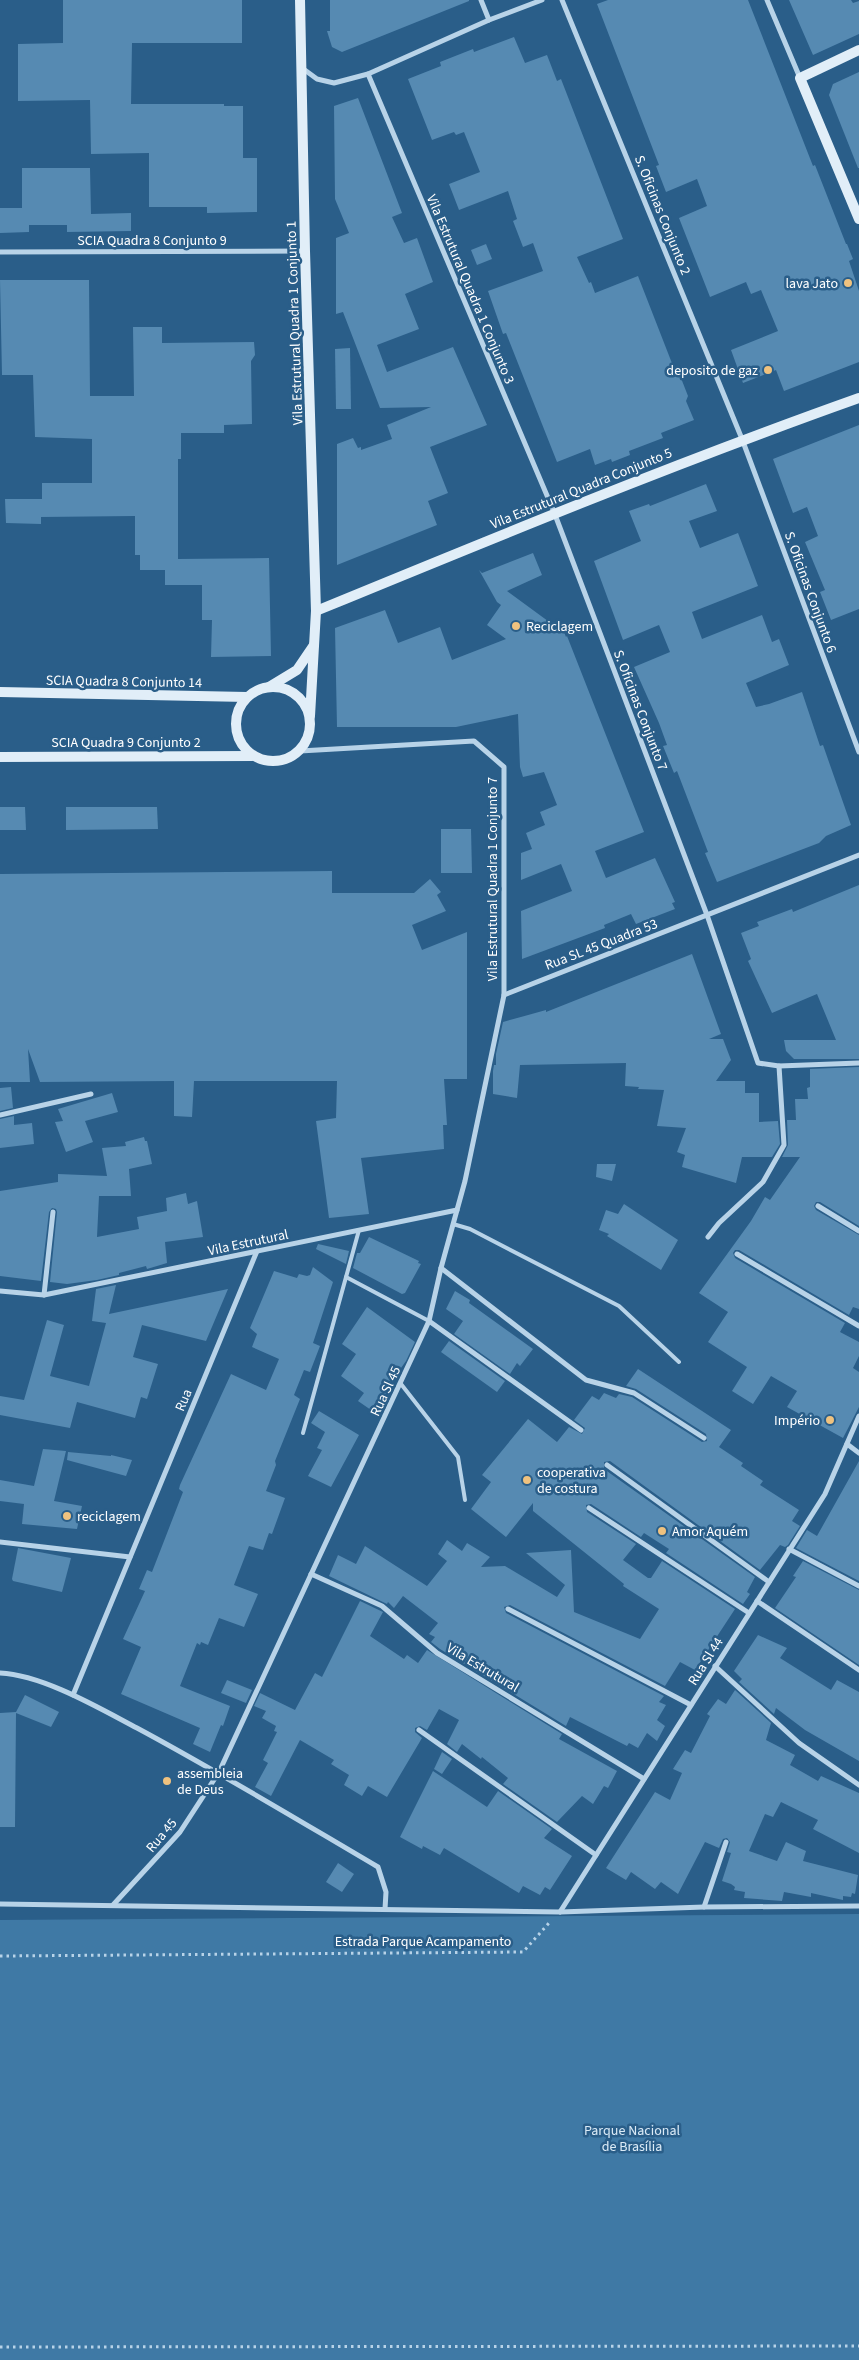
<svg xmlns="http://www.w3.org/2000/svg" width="859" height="2360" viewBox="0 0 859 2360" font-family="'Source Sans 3',sans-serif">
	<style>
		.green { fill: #3f79a5 }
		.building { fill: #568ab2 }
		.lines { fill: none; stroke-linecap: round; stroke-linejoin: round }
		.path { stroke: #b8d3e8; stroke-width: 3; stroke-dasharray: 2.5 4; stroke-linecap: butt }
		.lane { stroke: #b8d3e8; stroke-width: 4 }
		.street { stroke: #b8d3e8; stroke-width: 5 }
		.secondary { stroke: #e1eef8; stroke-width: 10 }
		.poi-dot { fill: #efc27f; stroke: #2a5e89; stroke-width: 2 }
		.labels { text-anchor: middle; stroke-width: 5; stroke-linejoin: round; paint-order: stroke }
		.street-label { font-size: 14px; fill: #fff; stroke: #2a5e89 }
		.poi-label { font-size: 14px; fill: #fff; stroke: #2a5e89; text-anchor: start }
		.park-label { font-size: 14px; fill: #dbebf7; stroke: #2a5e89 }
	</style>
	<rect width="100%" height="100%" fill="#2a5e89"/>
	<polygon class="green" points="859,1914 859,2360 0,2360 0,1920"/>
	<g class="building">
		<polygon points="63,0 242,0 242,43 132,43 131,104 224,104 224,106 243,106 243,158 257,158 257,212 207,213 207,207 149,207 149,153 91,154 90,100 18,101 18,44 63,43"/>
		<polygon points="330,0 469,0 469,1 342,52 332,47 327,31 330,31"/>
		<polygon points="608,0 748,0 813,166 815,165 846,244 847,244 853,259 849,261 859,291 859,362 784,391 776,370 743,383 731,350 778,331 761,290 751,294 746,282 710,297 679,218 707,206 697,179 666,192 656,166 659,165 597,4"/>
		<polygon points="789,0 851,0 853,3 859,1 859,34 813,55"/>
		<polygon points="514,37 525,63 547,55 557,81 561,79 623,239 577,257 589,283 591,282 595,293 638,276 675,371 679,373 688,396 686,401 694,420 661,433 663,438 629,451 630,455 612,462 611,459 595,465 590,449 557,462 506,333 503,334 488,291 543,271 533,243 523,247 513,221 517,219 508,191 459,210 449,184 480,172 464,132 456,135 454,132 432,140 408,79 441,66 440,62 473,49 474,52"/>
		<polygon points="859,72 859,168 858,168 829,95 833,84"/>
		<polygon points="358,98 402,213 392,217 404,243 417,238 433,282 405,294 419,329 377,345 387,372 453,347 487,425 430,447 448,493 428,501 437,525 337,565 337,444 353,438 358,448 361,447 361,450 392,439 387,425 431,407 380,408 343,312 336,314 336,238 349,233 335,199 334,106"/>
		<polygon points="22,168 90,168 91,214 131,213 131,231 67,232 67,225 29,225 29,232 0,233 0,208 22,208"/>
		<polygon points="486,244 492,259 477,265 471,250"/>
		<polygon points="0,280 89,280 90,396 134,396 133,327 162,327 162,343 254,342 255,355 251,361 252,424 224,425 224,433 181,433 181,459 178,459 178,559 269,558 271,656 211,657 212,620 202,620 202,585 165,585 165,570 140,570 140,555 135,555 135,516 41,517 41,524 6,523 5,499 42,499 42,483 92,483 92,439 35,437 33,375 2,375"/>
		<polygon points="350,348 351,409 336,409 335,349"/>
		<polygon points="859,425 859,609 831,620 820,592 825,590 805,542 818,536 807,507 793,513 773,459"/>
		<polygon points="706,484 717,511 689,521 700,548 738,533 758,586 692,612 702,639 762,615 772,642 779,639 789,665 746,683 756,707 769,704 802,692 820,746 823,745 851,825 826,836 819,843 717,882 705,853 708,852 677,771 674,773 663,746 667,745 659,723 634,667 670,652 659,625 623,640 594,561 641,541 629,511 649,504 650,506"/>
		<polygon points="533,553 542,575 507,591 552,624 559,620 566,637 567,636 644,832 595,851 606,878 655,858 675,902 672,903 675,909 636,924 631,914 604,925 605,928 522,959 521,911 572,891 561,864 521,880 521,853 532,849 526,833 545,825 540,812 557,805 544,772 523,777 520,767 518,714 456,727 337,727 335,628 385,610 398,643 440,627 452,660 506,639 487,625 501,605 497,602 479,570 482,573"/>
		<polygon points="0,807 25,807 26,830 0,830"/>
		<polygon points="66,807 157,807 158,829 66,830"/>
		<polygon points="441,829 471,829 472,873 441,873"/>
		<polygon points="332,871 332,893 414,893 430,879 441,892 437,895 446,911 412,925 422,950 467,932 467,1079 444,1079 447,1125 443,1125 444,1149 361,1158 369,1214 329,1218 316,1121 336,1118 337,1081 194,1081 192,1117 174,1116 174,1081 40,1082 28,1049 30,1082 0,1082 0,874"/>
		<polygon points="859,885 859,1059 794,1059 786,1051 784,1040 836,1040 817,994 772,1013 748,961 751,959 741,933 759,926 757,922 792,909 793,912"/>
		<polygon points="692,954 721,1034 709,1039 723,1039 731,1060 716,1081 745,1081 745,1093 759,1093 759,1122 778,1121 780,1144 772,1157 742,1157 736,1183 682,1167 685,1155 677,1152 686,1128 657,1126 664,1090 638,1089 639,1087 625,1086 626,1063 520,1065 517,1098 493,1094 493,1071 494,1065 496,1065 496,1054 503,1022 546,1010 546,1012"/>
		<polygon points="859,1067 859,1226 820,1202 816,1202 814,1206 816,1210 859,1235 859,1309 853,1307 849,1315 739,1250 735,1250 733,1253 735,1258 845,1323 840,1332 859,1342 859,1356 853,1368 859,1372 859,1407 843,1438 787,1407 797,1391 771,1376 753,1404 732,1391 747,1367 708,1342 728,1312 699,1293 751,1221 765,1197 770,1200 800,1157 782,1157 788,1145 787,1120 796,1120 795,1099 808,1099 807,1088 810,1087 810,1069"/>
		<polygon points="11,1087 13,1108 0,1111 0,1088"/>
		<polygon points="112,1093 118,1112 85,1121 93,1142 66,1152 55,1122 63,1121 58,1109"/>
		<polygon points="14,1116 14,1125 32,1123 34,1144 0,1148 0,1119"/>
		<polygon points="144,1137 145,1141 147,1141 152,1164 129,1169 131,1196 99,1196 97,1237 139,1229 137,1217 167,1211 166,1198 186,1193 188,1204 197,1201 203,1237 165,1242 167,1263 147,1269 146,1266 119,1273 119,1275 97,1280 67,1284 50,1282 57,1212 56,1209 52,1208 49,1212 41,1281 0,1276 0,1191 58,1182 58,1174 107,1176 102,1148 126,1146 125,1142"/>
		<polygon points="597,1164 616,1164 612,1181 596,1177"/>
		<polygon points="624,1204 678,1240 661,1270 607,1236 609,1234 599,1230 606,1210 618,1214"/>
		<polygon points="369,1237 419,1261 418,1263 421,1264 405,1293 402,1294 353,1268 357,1253 360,1253"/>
		<polygon points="318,1244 349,1251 346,1264 316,1249"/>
		<polygon points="313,1267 333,1282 313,1343 320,1346 310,1372 304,1370 294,1395 300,1399 275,1461 276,1465 266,1491 285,1498 272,1534 269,1533 263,1550 249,1546 234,1585 258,1594 244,1627 219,1618 208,1645 201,1642 200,1645 197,1643 180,1686 230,1706 223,1726 221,1725 210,1752 193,1744 200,1728 121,1694 141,1647 123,1639 145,1591 139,1589 147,1570 152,1572 183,1492 179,1489 180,1485 231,1374 266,1390 279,1359 252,1347 257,1334 250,1328 274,1271 297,1278 299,1274 307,1276 310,1275"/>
		<polygon points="116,1285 109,1314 228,1289 206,1341 142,1325 133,1357 158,1364 147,1399 141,1397 135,1418 77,1402 70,1428 0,1415 0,1396 24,1400 47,1320 64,1325 50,1376 89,1386 106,1323 92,1321 96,1289"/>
		<polygon points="455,1291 470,1300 469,1303 533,1349 520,1366 517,1363 510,1374 454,1334 463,1321 446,1309"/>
		<polygon points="367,1307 415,1342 406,1361 388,1386 392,1389 391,1392 383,1404 378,1400 371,1410 358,1401 364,1393 341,1376 356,1354 342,1344"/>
		<polygon points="449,1341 505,1381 497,1392 441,1352"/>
		<polygon points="638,1369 731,1430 719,1447 743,1463 741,1466 763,1481 760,1485 799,1510 792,1521 800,1526 788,1545 785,1547 780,1545 760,1570 610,1461 604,1462 604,1469 755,1577 747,1592 750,1594 743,1604 666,1553 669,1549 644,1533 641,1537 591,1504 586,1505 587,1512 636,1544 623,1560 648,1578 651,1578 662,1561 735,1609 695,1670 680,1662 665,1686 510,1605 504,1607 506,1613 664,1696 659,1702 666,1705 657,1720 665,1726 657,1741 647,1733 638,1748 629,1743 627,1746 570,1717 566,1726 440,1649 431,1642 435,1637 429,1634 438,1623 403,1596 394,1608 388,1602 387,1604 329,1576 338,1555 356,1564 365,1546 427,1586 447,1561 438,1554 447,1540 462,1551 467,1543 490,1557 481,1567 505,1566 557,1597 565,1585 526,1553 571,1550 574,1612 640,1639 659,1609 623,1586 624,1584 533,1511 533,1503 506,1537 471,1509 491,1482 482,1475 528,1419 557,1442 569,1427 582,1434 585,1428 574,1420 592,1396 599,1400 604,1393 616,1398 619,1394 632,1397 702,1442 707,1441 706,1434 636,1389 626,1386"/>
		<polygon points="319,1411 359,1435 331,1487 308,1476 322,1450 317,1448 325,1432 311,1423"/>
		<polygon points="43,1449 66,1451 54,1501 82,1506 77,1529 22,1524 24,1504 0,1501 0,1480 34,1486"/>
		<polygon points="68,1452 111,1456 111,1455 132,1460 126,1476 67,1460"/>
		<polygon points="859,1461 859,1581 796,1548 807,1530 817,1536"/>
		<polygon points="18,1548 71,1558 62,1592 13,1581 12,1579"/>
		<polygon points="803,1561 859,1590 859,1665 775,1608 796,1577 793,1576"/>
		<polygon points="360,1601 383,1612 370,1636 404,1659 407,1655 418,1663 427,1650 562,1734 559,1739 617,1771 608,1788 604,1786 593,1804 582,1796 557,1822 503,1784 508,1778 482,1757 481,1759 462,1744 457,1752 447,1744 459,1720 439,1709 427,1730 420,1726 415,1728 415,1732 422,1738 387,1797 368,1786 362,1796 344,1785 349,1775 331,1764 334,1760 300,1740 271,1796 255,1787 268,1763 263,1760 277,1732 274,1731 276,1726 262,1718 266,1711 254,1706 260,1693 295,1710 315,1673 322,1677"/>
		<polygon points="758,1635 787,1648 780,1658 831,1690 837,1680 859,1692 859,1761 805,1730 776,1708 774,1714 739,1682 742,1679 734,1671"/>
		<polygon points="227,1680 252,1690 246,1703 221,1693"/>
		<polygon points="735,1690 771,1723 766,1740 795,1755 790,1765 818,1781 821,1776 859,1793 859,1853 813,1829 818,1820 781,1802 773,1817 765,1814 749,1851 777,1861 786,1842 806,1851 803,1861 858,1875 855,1894 852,1893 851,1897 843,1896 843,1900 811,1893 811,1897 784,1892 782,1901 744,1898 745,1892 734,1890 735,1887 731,1884 722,1881 731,1853 727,1852 730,1842 727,1838 723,1839 719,1848 705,1842 678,1894 661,1882 655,1889 631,1872 626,1880 606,1868 655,1792 670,1800 682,1773 673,1769 685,1750 691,1753 710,1716 707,1714 718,1699 726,1704"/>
		<polygon points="25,1695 59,1712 51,1727 16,1713 15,1827 0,1827 0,1713 16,1712"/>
		<polygon points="442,1752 452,1759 442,1774 434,1769"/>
		<polygon points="433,1771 487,1807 498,1791 552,1829 544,1838 572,1856 550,1890 545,1887 540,1895 523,1886 519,1893 444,1848 440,1855 423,1846 422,1849 400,1837"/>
		<polygon points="338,1863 354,1874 342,1892 326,1882"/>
	</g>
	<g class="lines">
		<g class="path">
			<polyline points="0,1956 523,1952 549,1923"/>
			<polyline points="0,2347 859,2346"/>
		</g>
		<g class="lane">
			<polyline points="453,1224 470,1229 619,1306 679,1362"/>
			<polyline points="346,1277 429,1321"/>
			<polyline points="401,1384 458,1457 465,1500"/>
			<polyline points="303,1433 359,1230"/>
		</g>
		<g class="street">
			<polyline points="481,0 489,20"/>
			<polyline points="562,0 742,439 859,752"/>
			<polyline points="767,0 800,78"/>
			<polyline points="302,68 317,79 334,83 368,74 489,20 542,0"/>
			<polyline points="368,74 554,512 707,915 758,1063 779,1066 859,1063"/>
			<polyline points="0,252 305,251"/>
			<polyline points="504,995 859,855"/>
			<polyline points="0,1115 91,1094"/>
			<polyline points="818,1206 859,1231"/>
			<polyline points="708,1237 719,1223 763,1182 784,1145 779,1066"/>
			<polyline points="737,1254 859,1326"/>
			<polyline points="441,1268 586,1380 634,1393 704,1438"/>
			<polyline points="0,1291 44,1295 457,1210"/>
			<polyline points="44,1295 53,1212"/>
			<polyline points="429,1321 581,1430"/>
			<polyline points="847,1444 859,1453"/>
			<polyline points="607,1465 769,1582"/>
			<polyline points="589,1508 749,1613"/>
			<polyline points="0,1542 130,1557"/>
			<polyline points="789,1549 859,1586"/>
			<polyline points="311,1574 382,1606 437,1653 644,1779"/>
			<polyline points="757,1601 859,1670"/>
			<polyline points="508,1609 691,1705"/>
			<polyline points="715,1666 799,1743 859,1785"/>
			<path d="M0,1673C43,1675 99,1708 137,1728C219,1772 298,1820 378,1867L386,1892L385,1909"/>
			<polyline points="73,1695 257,1251"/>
			<polyline points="419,1730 596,1855"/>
			<polyline points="0,1904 560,1912 704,1907 859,1906"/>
			<polyline points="113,1905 180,1832 219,1772 429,1321 441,1268 465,1181 504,995 504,767 474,741 300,751"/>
			<polyline points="704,1907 726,1842"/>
			<polyline points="560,1912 825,1494 859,1416"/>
		</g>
		<g class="secondary">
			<polyline points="300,0 305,251 316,611 310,716"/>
			<polyline points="859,50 800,78 859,219"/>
			<path d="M316,611C496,537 676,463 859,398"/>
			<circle cx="273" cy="724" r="37"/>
			<polyline points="269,687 297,670 314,645"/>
			<polyline points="0,692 247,697"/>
			<polyline points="0,757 252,756"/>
		</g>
	</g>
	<g class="poi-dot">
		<circle cx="848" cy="283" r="5"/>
		<circle cx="768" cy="370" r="5"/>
		<circle cx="516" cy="626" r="5"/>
		<circle cx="830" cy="1420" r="5"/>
		<circle cx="527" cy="1480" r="5"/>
		<circle cx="67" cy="1516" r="5"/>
		<circle cx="662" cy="1531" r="5"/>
		<circle cx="167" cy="1781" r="5"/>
	</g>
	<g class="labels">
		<g class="street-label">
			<text transform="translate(663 215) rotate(68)" y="5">S. Oficinas Conjunto 2</text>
			<text x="152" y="245">SCIA Quadra 8 Conjunto 9</text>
			<text transform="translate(471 289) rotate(67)" y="5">Vila Estrutural Quadra 1 Conjunto 3</text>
			<text transform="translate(294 323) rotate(-92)" y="5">Vila Estrutural Quadra 1 Conjunto 1</text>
			<text transform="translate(581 488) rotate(-22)" y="5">Vila Estrutural Quadra Conjunto 5</text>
			<text transform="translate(811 592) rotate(70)" y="5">S. Oficinas Conjunto 6</text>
			<text transform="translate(124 681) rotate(1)" y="5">SCIA Quadra 8 Conjunto 14</text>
			<text transform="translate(641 710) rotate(69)" y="5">S. Oficinas Conjunto 7</text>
			<text x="126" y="747">SCIA Quadra 9 Conjunto 2</text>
			<text transform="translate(492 879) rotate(-90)" y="5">Vila Estrutural Quadra 1 Conjunto 7</text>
			<text transform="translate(601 944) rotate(-21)" y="5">Rua SL 45 Quadra 53</text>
			<text transform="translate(248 1242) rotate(-12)" y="5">Vila Estrutural</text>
			<text transform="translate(385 1391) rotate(-65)" y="5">Rua Sl 45</text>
			<text transform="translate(183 1400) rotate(-67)" y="5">Rua</text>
			<text transform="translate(705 1661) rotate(-58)" y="5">Rua Sl 44</text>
			<text transform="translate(483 1667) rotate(31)" y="5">Vila Estrutural</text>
			<text transform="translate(161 1835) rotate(-50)" y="5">Rua 45</text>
			<text x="423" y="1946">Estrada Parque Acampamento</text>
		</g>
		<g class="poi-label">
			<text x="838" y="288" text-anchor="end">lava Jato</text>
			<text x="758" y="375" text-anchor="end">deposito de gaz</text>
			<text x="526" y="631">Reciclagem</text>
			<text x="820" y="1425" text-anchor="end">Império</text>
			<text x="537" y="1477">cooperativa<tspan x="537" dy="16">de costura</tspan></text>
			<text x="77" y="1521">reciclagem</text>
			<text x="672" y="1536">Amor Aquém</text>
			<text x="177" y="1778">assembleia<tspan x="177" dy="16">de Deus</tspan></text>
		</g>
		<g class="park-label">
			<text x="632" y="2135">Parque Nacional<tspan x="632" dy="16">de Brasília</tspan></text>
		</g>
	</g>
</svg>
